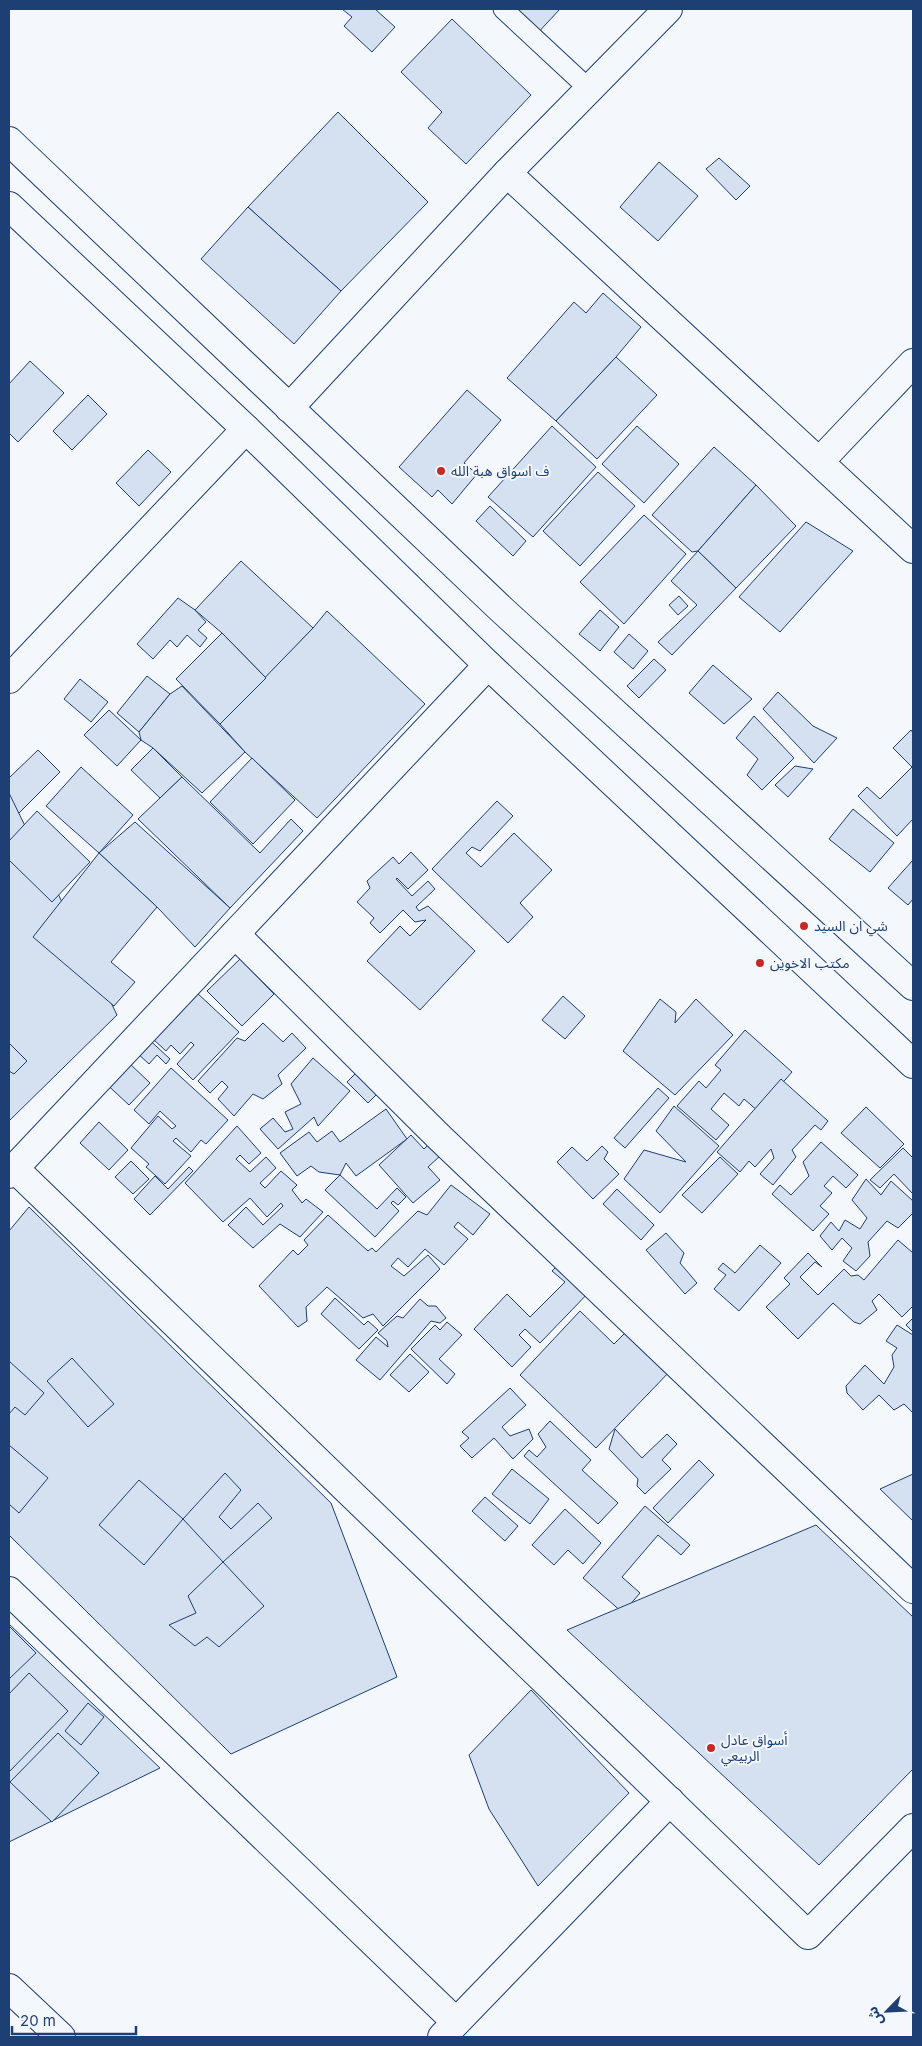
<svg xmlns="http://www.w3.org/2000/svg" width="922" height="2046" viewBox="0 0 922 2046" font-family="Inter,'Noto Sans Arabic',sans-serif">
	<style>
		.building { fill: #d5e0f0; stroke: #1d3f73 }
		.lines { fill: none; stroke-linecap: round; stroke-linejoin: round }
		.lane-casing { stroke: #1d3f73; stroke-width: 21 }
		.street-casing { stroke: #1d3f73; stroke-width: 30 }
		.secondary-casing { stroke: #1d3f73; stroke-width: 30 }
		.lane { stroke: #f4f7fb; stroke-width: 19 }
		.street { stroke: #f4f7fb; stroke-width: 28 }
		.secondary { stroke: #f4f7fb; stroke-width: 28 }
		.poi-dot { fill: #c62828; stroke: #f4f7fb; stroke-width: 2 }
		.labels { text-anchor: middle; stroke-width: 4; stroke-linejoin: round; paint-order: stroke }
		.poi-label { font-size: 14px; fill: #1d3f73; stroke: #f4f7fb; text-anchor: start }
	</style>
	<rect width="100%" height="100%" fill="#f4f7fb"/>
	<g class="building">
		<polygon points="342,9 375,9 395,27 372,52 344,26 352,17"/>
		<polygon points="503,9 560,9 534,37"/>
		<polygon points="452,19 531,95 466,164 428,128 442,112 401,72"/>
		<polygon points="338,112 428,202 341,291 248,207"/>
		<polygon points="719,158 750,186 736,200 706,169"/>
		<polygon points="659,162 698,196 658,241 620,207"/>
		<polygon points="248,207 341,291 294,344 201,259"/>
		<polygon points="603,293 641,327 616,357 556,421 507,378 574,302 586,313"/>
		<polygon points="616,357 657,395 597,459 556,421"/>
		<polygon points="30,361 64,393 18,442 9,433 9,384"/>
		<polygon points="467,390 501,420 464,463 477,474 452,504 438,490 432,497 399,467"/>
		<polygon points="88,395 107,414 72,450 53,431"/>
		<polygon points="552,426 596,467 533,537 488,497"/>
		<polygon points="637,426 679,464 644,503 602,464"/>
		<polygon points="714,447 756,485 698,551 692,552 652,515"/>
		<polygon points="148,450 171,472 139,506 116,483"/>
		<polygon points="598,472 635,506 580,566 543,531"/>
		<polygon points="756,485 796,526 736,588 698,551"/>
		<polygon points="490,506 526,541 513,556 476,521"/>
		<polygon points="644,515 686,554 624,624 580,582"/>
		<polygon points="806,522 853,551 780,632 739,597"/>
		<polygon points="698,551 736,588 672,655 658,642 697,605 671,581"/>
		<polygon points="241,561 313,628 266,678 222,633 195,610"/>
		<polygon points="679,596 688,606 678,615 669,605"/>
		<polygon points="178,598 195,610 206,622 198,630 207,638 200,647 187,635 177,647 170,640 153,659 137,644"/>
		<polygon points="600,610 619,627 600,651 579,634"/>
		<polygon points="327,611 425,704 317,818 245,752 220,724 313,628"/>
		<polygon points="222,633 266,678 220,724 176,679"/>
		<polygon points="629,634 648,651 633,669 614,652"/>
		<polygon points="654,659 666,670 639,698 627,686"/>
		<polygon points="713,665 752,699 724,724 689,693"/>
		<polygon points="147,676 170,694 139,732 117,713"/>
		<polygon points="80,679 108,702 91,722 64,699"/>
		<polygon points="182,686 245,752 202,793 153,748 141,740 139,732 170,694"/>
		<polygon points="778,692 813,726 837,738 814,763 763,709"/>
		<polygon points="109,710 141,740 117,766 84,735"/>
		<polygon points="754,716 794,758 762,790 747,775 758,759 736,738"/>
		<polygon points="911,730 913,733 913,819 897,836 858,796 867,787 880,799 912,767 893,748"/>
		<polygon points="153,748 182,777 160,798 131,770"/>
		<polygon points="38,750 60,772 9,823 9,778"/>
		<polygon points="252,758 295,800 253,844 210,802"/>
		<polygon points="795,766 813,769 788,797 775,785"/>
		<polygon points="81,767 133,815 99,853 46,806"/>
		<polygon points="182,777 260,853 291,819 303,831 230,908 138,819"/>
		<polygon points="9,793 117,1015 9,1121"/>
		<polygon points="497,801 513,816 480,851 472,847 466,853 481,867 514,833 552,870 520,903 533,917 508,943 432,869"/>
		<polygon points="853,809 894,843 870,872 829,839"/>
		<polygon points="37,811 90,862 52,902 9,860 9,841"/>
		<polygon points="135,822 230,908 195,947 157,907 99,853"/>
		<polygon points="411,852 428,870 408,889 397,878 396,879 412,896 428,881 435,889 416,907 419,911 428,906 475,951 420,1010 367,961 400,926 410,936 426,920 415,922 403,910 380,933 370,923 374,918 357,902 370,888 367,881 393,857 399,864"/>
		<polygon points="99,853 157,907 111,962 135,982 114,1006 33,937"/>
		<polygon points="913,860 913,899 908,905 888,888"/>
		<polygon points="240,959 274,994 242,1026 207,991"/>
		<polygon points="196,992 239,1032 193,1080 177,1064 194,1045 191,1042 180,1054 171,1045 166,1051 152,1038"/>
		<polygon points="563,996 585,1016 565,1039 542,1020"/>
		<polygon points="660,999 676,1012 675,1023 696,999 733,1035 675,1095 623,1051"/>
		<polygon points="263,1023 283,1042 292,1033 306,1048 278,1075 282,1084 263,1099 253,1094 234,1116 218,1099 228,1087 222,1081 210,1093 198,1081 237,1038 245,1041"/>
		<polygon points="745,1030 792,1072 758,1111 744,1099 739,1106 724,1093 711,1109 729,1125 716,1140 677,1106 699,1081 706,1088 721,1070 715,1065"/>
		<polygon points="143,1034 170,1059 166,1064 157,1055 149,1064 136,1052 127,1061 150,1083 129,1105 101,1079"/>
		<polygon points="9,1043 27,1061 14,1074 9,1071"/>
		<polygon points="313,1058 350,1091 318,1126 314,1117 278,1149 260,1129 273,1118 285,1132 293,1129 285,1112 301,1104 291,1084"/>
		<polygon points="362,1067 383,1088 368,1103 347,1082"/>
		<polygon points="171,1068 228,1120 206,1144 201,1140 191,1152 176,1138 173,1141 191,1156 165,1184 146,1167 149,1164 131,1148 158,1116 172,1129 176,1126 160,1111 149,1124 134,1110"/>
		<polygon points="781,1079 828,1121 821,1130 815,1125 792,1150 796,1157 773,1185 760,1174 774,1158 771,1149 755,1167 749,1161 740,1172 717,1152"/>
		<polygon points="658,1088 669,1098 625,1148 614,1138"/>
		<polygon points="674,1106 719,1146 660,1213 624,1179 644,1150 686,1162 656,1131"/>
		<polygon points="866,1107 904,1144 880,1168 841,1133"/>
		<polygon points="386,1109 407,1139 356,1176 346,1163 340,1175 319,1172 311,1166 297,1176 280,1153 309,1132 317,1142 332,1131 340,1142"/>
		<polygon points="99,1122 128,1150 109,1170 80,1143"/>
		<polygon points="237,1126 261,1153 249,1164 240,1155 236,1159 250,1172 266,1157 276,1168 260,1183 265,1188 281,1171 297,1185 292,1190 302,1203 306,1199 323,1212 300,1237 280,1224 253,1248 228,1225 246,1207 263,1225 283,1206 281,1203 267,1217 250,1198 223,1222 185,1183"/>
		<polygon points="411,1135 424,1149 438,1136 455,1155 446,1163 440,1156 428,1167 440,1180 413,1203 379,1165"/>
		<polygon points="821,1142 858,1175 846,1188 833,1176 824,1186 832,1193 820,1206 829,1214 813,1231 772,1194 780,1185 791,1195 809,1176 803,1162"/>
		<polygon points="602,1146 608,1152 604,1159 619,1174 593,1199 557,1162 572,1147 587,1161"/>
		<polygon points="903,1148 913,1158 913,1194 894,1174 880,1188 870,1180"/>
		<polygon points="720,1157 738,1174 702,1213 682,1195"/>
		<polygon points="131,1161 149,1179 133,1194 115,1177"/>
		<polygon points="189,1167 193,1171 150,1215 134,1199 155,1176 168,1189"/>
		<polygon points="340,1175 377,1209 397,1188 406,1197 398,1205 393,1201 391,1203 399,1211 375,1237 325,1190"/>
		<polygon points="866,1179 881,1195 891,1181 913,1201 913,1213 898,1228 887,1221 868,1242 870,1256 856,1271 843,1261 852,1248 842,1238 832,1250 820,1236 831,1222 839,1231 845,1220 860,1229 867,1218 852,1200"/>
		<polygon points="451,1185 490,1214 473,1235 458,1222 454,1227 468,1239 444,1265 425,1249 408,1267 398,1258 391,1266 404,1276 428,1255 440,1269 383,1326 373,1314 363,1318 327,1287 306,1307 307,1321 298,1327 259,1286 293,1250 298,1255 308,1245 304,1240 328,1215 368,1251 372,1248 376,1252 418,1211 427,1215"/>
		<polygon points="617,1189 654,1225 641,1240 603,1204"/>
		<polygon points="29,1207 331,1503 397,1677 231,1754 9,1535 9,1231"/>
		<polygon points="666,1233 684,1253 680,1263 697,1283 685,1294 646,1250"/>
		<polygon points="898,1240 913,1253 913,1306 902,1317 879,1294 872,1301 877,1310 860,1324 854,1322 833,1303 798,1339 766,1307 790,1284 784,1278 808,1253 822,1267 815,1262 800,1277 818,1295 844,1269 851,1276 858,1275 864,1280"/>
		<polygon points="760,1245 781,1263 739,1311 714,1289 726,1275 718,1269 723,1263 735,1273"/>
		<polygon points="563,1260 593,1288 540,1343 525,1329 519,1335 531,1347 512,1367 474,1329 507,1294 530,1317 565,1282 552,1271"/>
		<polygon points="335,1298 364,1325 368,1321 378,1330 359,1349 321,1314"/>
		<polygon points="420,1299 428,1306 436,1306 446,1318 440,1323 431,1321 380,1380 356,1360 376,1337 388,1347 387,1341 378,1333 397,1316 403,1318"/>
		<polygon points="580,1311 614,1344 631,1327 673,1368 596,1448 520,1375"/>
		<polygon points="913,1318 913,1332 906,1325"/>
		<polygon points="447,1322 462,1335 439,1359 455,1374 447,1384 411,1349 435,1325 440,1330"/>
		<polygon points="897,1325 913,1335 913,1413 904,1404 894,1410 879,1395 863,1410 847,1393 846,1386 865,1365 884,1384 894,1367 892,1355 897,1348 886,1341"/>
		<polygon points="410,1354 429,1372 409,1392 390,1375"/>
		<polygon points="72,1358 114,1404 88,1427 47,1381"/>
		<polygon points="9,1361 44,1393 25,1415 15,1407 9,1414"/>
		<polygon points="510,1388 526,1405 502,1427 510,1436 529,1429 533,1439 513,1459 494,1438 472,1458 460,1446 469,1438 462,1432"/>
		<polygon points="550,1421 591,1460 582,1470 618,1503 598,1524 524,1456 529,1450 537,1457 546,1447 538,1434"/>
		<polygon points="615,1429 642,1458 667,1434 677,1444 662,1460 671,1469 645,1494 637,1486 638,1479 609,1449"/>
		<polygon points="9,1445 48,1478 19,1513 9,1504"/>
		<polygon points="699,1460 714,1475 668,1523 653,1508"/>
		<polygon points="512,1469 549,1499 530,1524 492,1494"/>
		<polygon points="225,1473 241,1490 219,1517 231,1529 258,1503 272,1518 223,1562 183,1519"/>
		<polygon points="913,1474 913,1521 880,1489"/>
		<polygon points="139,1480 183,1519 144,1565 99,1525"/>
		<polygon points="485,1497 518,1526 505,1541 472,1511"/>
		<polygon points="645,1506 690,1545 681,1555 658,1535 622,1577 640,1593 623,1613 583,1578"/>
		<polygon points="565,1509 601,1543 583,1564 568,1550 554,1565 532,1545"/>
		<polygon points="816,1525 913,1617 913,1769 819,1865 567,1630"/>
		<polygon points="223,1562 264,1606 219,1647 207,1637 195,1646 169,1625 196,1613 188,1596"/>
		<polygon points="9,1624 160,1768 9,1842"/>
		<polygon points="9,1626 36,1653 9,1679"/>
		<polygon points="29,1673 68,1711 9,1772 9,1694"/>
		<polygon points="531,1690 629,1793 538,1886 489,1809 469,1755"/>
		<polygon points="88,1703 104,1717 81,1745 65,1731"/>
		<polygon points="58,1733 99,1773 52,1822 10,1782"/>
	</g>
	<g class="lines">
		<defs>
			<polyline id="lane" points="503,9 589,89"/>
			<g id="street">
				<polyline points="507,173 913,549"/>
				<polyline points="820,461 913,363"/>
				<polyline points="9,679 246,429"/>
				<polyline points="235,934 438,1136 913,1589"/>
				<polyline points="14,1168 808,1935 913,1828"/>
				<polyline points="9,1174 488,665"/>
				<polyline points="9,1591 456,2022"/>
				<polyline points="9,1988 61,2037"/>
				<polyline points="442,2037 670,1801"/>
			</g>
			<g id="secondary">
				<polyline points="9,141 501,609 913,986"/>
				<polyline points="9,206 246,429 488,665 913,1064"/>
				<polyline points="289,408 507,173 668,9"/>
			</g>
		</defs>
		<use href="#lane" class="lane-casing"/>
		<use href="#street" class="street-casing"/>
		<use href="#secondary" class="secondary-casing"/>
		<use href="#lane" class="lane"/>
		<use href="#street" class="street"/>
		<use href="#secondary" class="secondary"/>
	</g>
	<g class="poi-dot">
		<circle cx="441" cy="471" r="5"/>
		<circle cx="804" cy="926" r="5"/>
		<circle cx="760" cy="963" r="5"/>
		<circle cx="711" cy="1748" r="5"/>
	</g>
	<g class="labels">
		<g class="poi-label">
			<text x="451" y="476">ف اسواق هبة الله</text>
			<text x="814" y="931">شي ان السيد</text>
			<text x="770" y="968">مكتب الاخوين</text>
			<text x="721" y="1745">أسواق عادل<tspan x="721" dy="16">الربيعي</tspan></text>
		</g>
	</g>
	<rect width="922" height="2046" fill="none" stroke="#1d3f73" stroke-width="20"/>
	<g transform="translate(887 2011) rotate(246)" stroke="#f4f7fb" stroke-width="4" paint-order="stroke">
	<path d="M0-4L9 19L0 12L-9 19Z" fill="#1d3f73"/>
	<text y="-8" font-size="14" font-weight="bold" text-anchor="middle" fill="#1d3f73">ش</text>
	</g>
	<path d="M12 2026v8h124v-8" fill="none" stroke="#1d3f73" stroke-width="2.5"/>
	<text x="20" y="2026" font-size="15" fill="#1d3f73" stroke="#f4f7fb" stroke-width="4" paint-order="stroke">20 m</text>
</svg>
